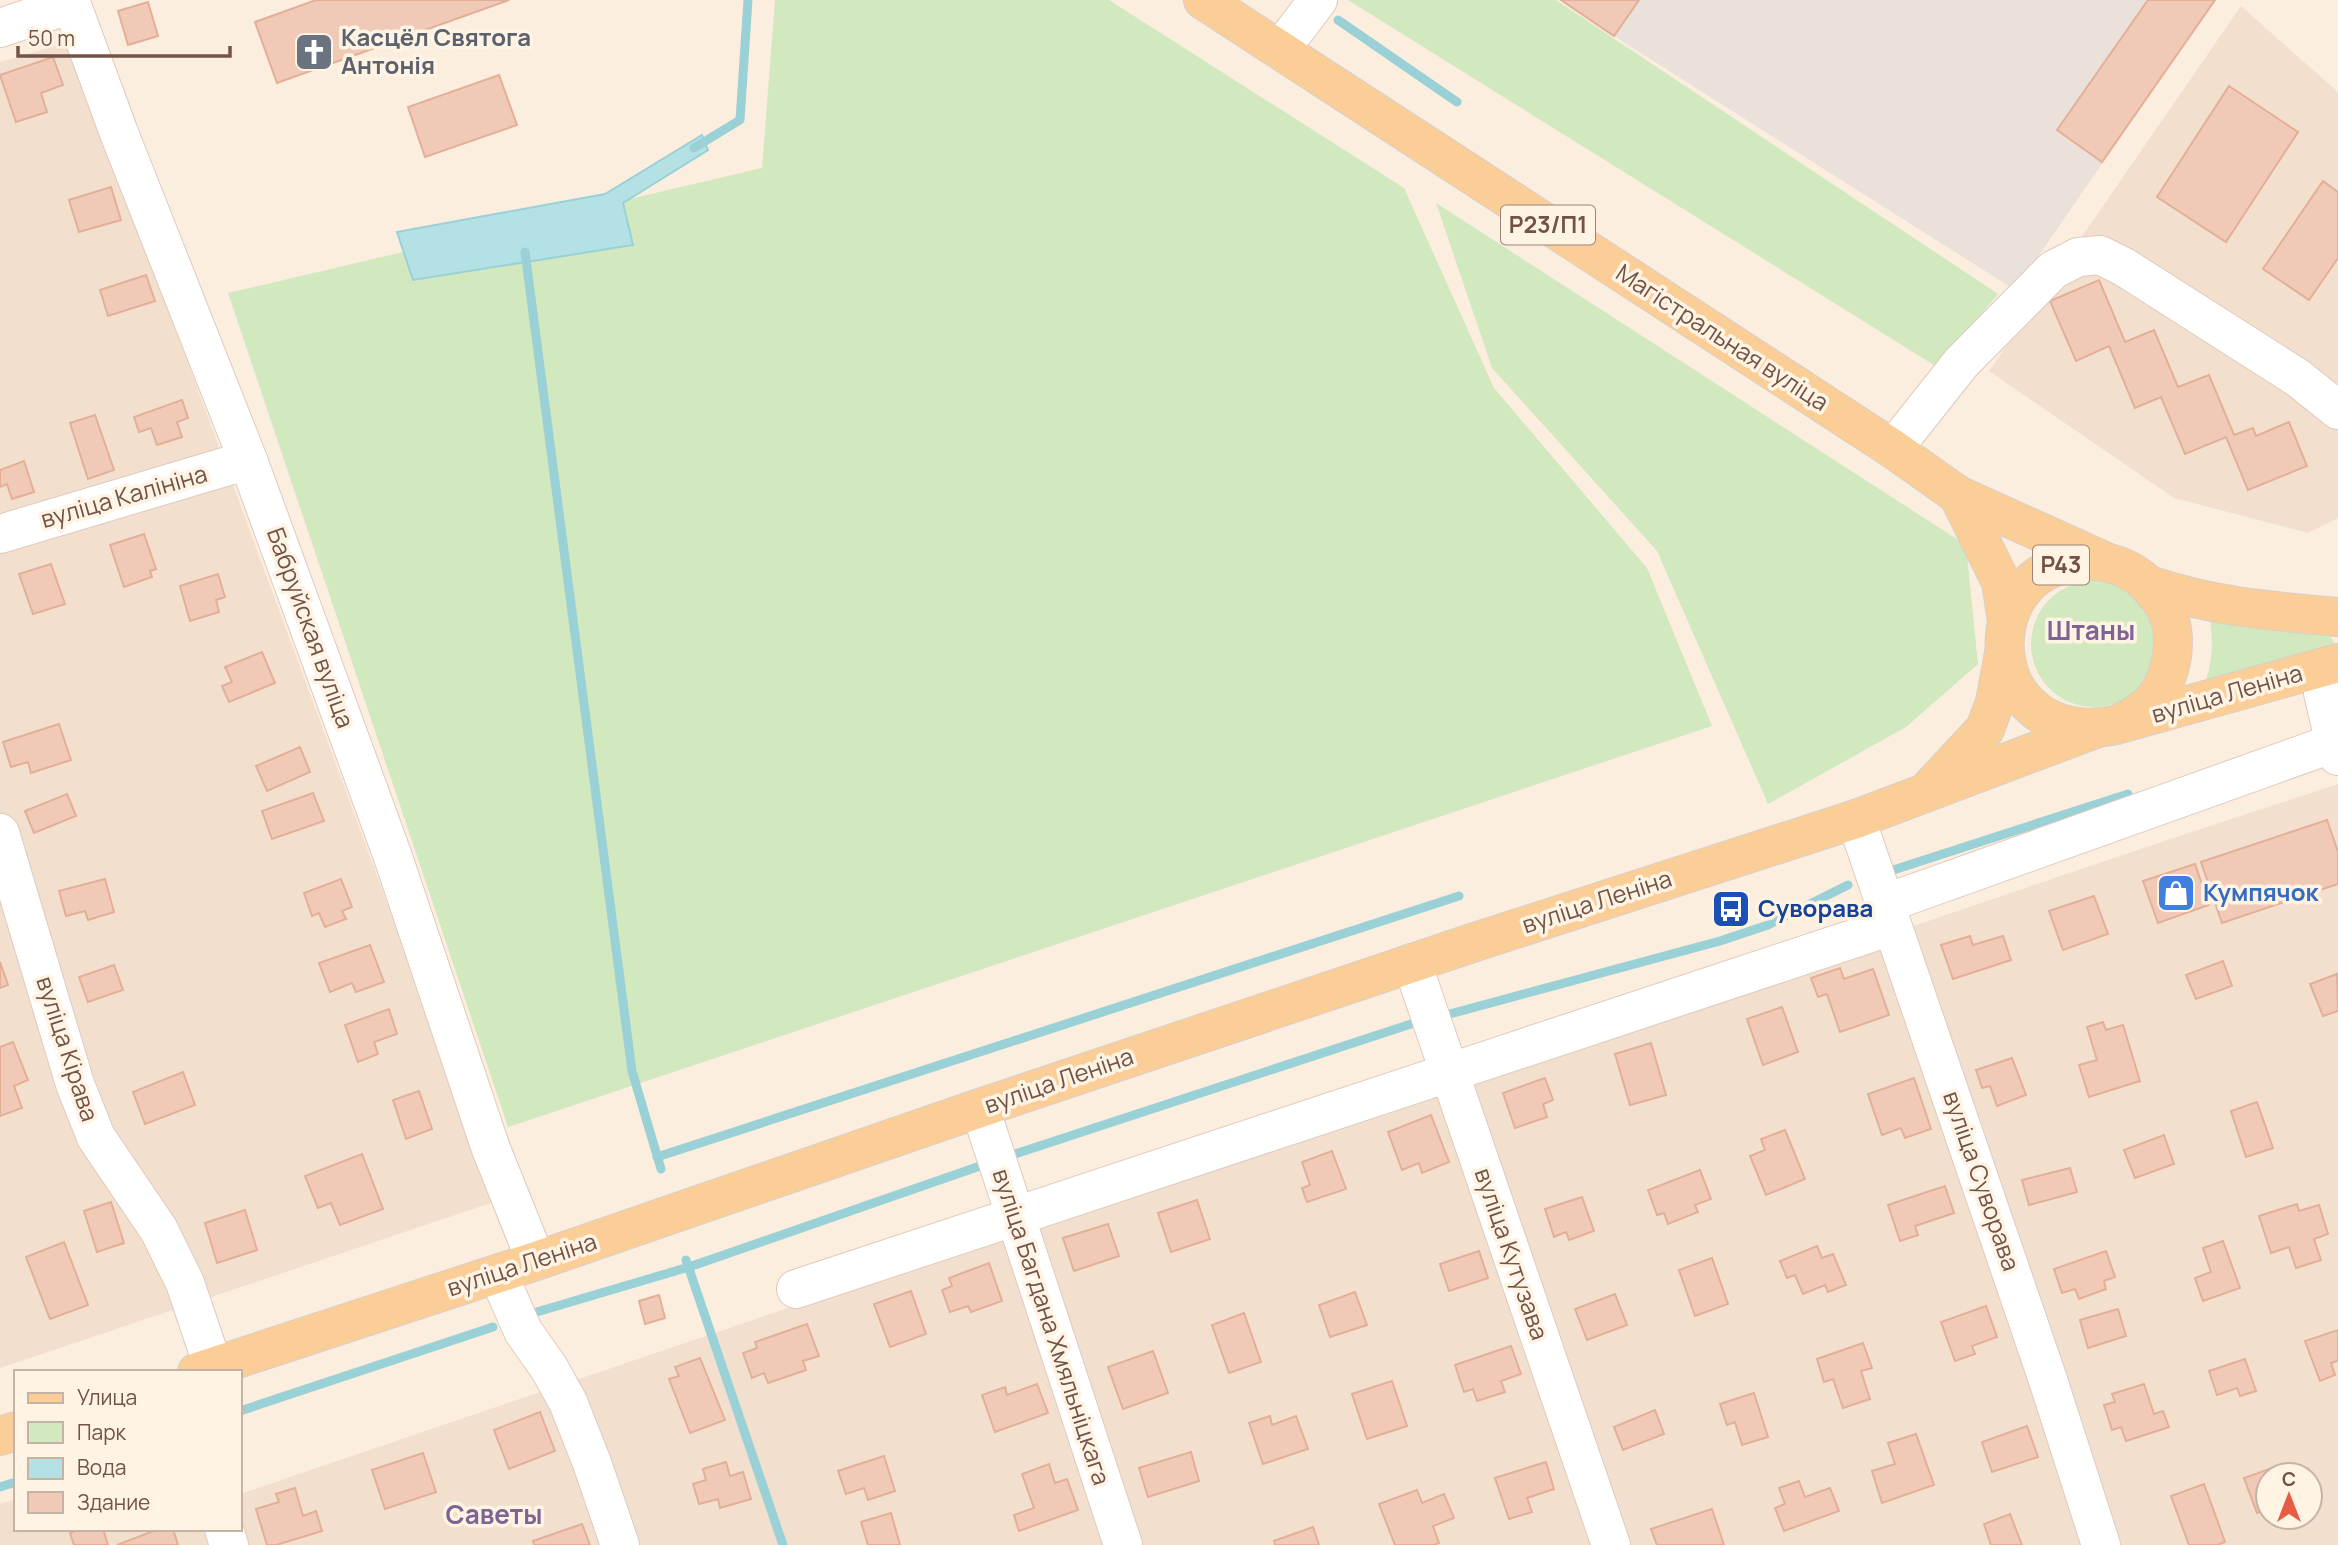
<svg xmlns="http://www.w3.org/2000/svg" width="2338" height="1545" viewBox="0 0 2338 1545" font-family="Manrope,sans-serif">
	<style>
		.residential { fill: #f3dfcd; fill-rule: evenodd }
		.industrial { fill: #eae1db }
		.green { fill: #d2e8be }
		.water { fill: #b4e1e4; stroke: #9ad1d6; stroke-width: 2 }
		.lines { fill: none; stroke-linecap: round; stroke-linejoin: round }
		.stream { stroke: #9ad1d6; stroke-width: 9 }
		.building { fill: #f1cab7; stroke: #e3af97; stroke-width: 2 }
		.minor-casing { stroke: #dfcabb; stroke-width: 40 }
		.major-casing { stroke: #d7cfcb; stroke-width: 40 }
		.minor { stroke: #fff; stroke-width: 38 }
		.major { stroke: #fbce97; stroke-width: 38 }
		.labels { text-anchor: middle; stroke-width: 7; stroke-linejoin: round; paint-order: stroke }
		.shield { fill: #fff3e4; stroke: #9c8376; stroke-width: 2 }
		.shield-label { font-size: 23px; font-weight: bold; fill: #715347 }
		.worship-label { font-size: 24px; font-weight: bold; fill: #5b616d; stroke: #fff3e4; text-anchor: start }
		.street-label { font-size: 24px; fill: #715347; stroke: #fff3e4 }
		.shop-label { font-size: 24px; font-weight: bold; fill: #366cbe; stroke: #fff3e4; text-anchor: start }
		.transit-label { font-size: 24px; font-weight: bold; fill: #164399; stroke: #fff3e4; text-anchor: start }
		.neighbourhood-label { font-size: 26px; font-weight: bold; fill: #806395; stroke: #fff3e4 }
	</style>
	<rect width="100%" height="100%" fill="#fceedf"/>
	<g class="residential">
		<polygon points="2241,6 2338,92 2338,518 2308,533 2174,498 1989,371"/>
		<polygon points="66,43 101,127 497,1201 0,1368 0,62"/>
		<path d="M2338,784V1545H0V1504L16,1499V1529H240V1494L2164,841ZM2268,1475H2310V1517H2268Z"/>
	</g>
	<polygon class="industrial" points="1561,0 2215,0 2015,290 1614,36"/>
	<g class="green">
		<polygon points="775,0 1109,0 1404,188 1494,388 1647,568 1712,726 508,1127 228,293 762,168"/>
		<polygon points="1348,0 1556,0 1998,294 1937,367"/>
		<polygon points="1436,203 1966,545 1978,664 1906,727 1768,804 1657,551 1492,368"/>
		<circle cx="2094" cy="644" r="63"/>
		<path d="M2208,608L2329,634L2337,648L2205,683C2214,657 2213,635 2208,608Z"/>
	</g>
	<polygon class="water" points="702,135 708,150 623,203 633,245 413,280 397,232 605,194"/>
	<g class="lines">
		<g class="stream">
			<polyline points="1338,20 1457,102"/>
			<polyline points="694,148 740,120 748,0"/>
			<polyline points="525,252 632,1071 661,1169"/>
			<polyline points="1884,873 2128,794"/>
			<polyline points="1446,1015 1720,941 1768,925 1848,885"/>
			<polyline points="1015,1154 1411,1024"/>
			<polyline points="657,1157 1459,896"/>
			<polyline points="686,1260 783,1545"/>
			<polyline points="530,1314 689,1267 980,1166"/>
			<polyline points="240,1411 493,1327"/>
			<polyline points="0,1487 16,1482"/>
		</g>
	</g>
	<g class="building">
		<polygon points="316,0 509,0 277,83 255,22"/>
		<polygon points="1561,0 1639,0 1614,36"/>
		<polygon points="2148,0 2215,0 2102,162 2057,130"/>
		<polygon points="148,2 158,36 128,45 118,11"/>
		<polygon points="53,57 63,85 41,93 47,112 16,122 0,75"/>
		<polygon points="499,75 517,125 425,157 408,107"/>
		<polygon points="2229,86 2298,132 2226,242 2157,197"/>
		<polygon points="2323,181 2338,192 2338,258 2309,300 2263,269"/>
		<polygon points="111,187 121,220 79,232 69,200"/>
		<polygon points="146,275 155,301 108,316 100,290"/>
		<polygon points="2099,280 2125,342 2154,330 2178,387 2209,375 2234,435 2253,428 2256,436 2289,422 2307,466 2248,490 2226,437 2185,454 2161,397 2135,408 2109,346 2076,361 2050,301"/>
		<polygon points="182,400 188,418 177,422 182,437 157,445 151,428 139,432 134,417"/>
		<polygon points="95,415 114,470 88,479 70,423"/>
		<polygon points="24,461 34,492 12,499 7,484 0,487 0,470"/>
		<polygon points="144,534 156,569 150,571 152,577 124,587 110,545"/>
		<polygon points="51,564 65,604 33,614 19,574"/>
		<polygon points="218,574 225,597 216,600 219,612 190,621 180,586"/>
		<polygon points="262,652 275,683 229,702 222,686 232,682 225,667"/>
		<polygon points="59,724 71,760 31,773 28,762 11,767 3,742"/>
		<polygon points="300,747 310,772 267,791 256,766"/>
		<polygon points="313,793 324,821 272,839 262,811"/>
		<polygon points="67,794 76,816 34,833 25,811"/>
		<polygon points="2327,820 2338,852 2338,884 2222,923 2201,862"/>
		<polygon points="2195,864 2209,905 2158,923 2143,881"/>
		<polygon points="105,879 114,912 88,920 85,911 66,916 59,891"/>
		<polygon points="341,879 352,907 342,911 346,919 325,927 319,913 312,916 304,893"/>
		<polygon points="2094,896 2108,934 2063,950 2049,911"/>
		<polygon points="1970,936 1973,945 2003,936 2011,960 1953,979 1941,945"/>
		<polygon points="370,945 384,982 356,992 352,983 330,992 319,963"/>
		<polygon points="2223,961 2232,986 2196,999 2186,975"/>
		<polygon points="0,962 8,985 0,988"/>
		<polygon points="114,965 123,990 88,1002 79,977"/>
		<polygon points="1840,968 1844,979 1873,969 1889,1015 1840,1032 1827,994 1818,997 1811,978"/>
		<polygon points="2337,974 2338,1011 2323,1016 2310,984"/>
		<polygon points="1782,1007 1798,1052 1763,1065 1747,1019"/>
		<polygon points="389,1009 397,1034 374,1042 378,1054 358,1062 345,1025"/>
		<polygon points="2103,1022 2106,1030 2123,1025 2140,1081 2089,1097 2079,1065 2097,1060 2087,1027"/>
		<polygon points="13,1042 28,1080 14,1086 22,1108 0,1116 0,1047"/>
		<polygon points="1651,1043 1666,1095 1630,1105 1615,1054"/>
		<polygon points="2012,1058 2026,1095 1997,1106 1990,1086 1982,1088 1976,1070"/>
		<polygon points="183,1072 195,1105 145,1124 133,1092"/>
		<polygon points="1545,1078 1553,1100 1543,1104 1547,1117 1515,1128 1503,1093"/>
		<polygon points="1914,1078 1931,1129 1905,1138 1901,1128 1882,1135 1868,1094"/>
		<polygon points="419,1091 432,1129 406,1139 393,1100"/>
		<polygon points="2257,1102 2273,1148 2246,1157 2231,1111"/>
		<polygon points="1431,1115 1449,1162 1422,1173 1419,1163 1402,1170 1388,1132"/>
		<polygon points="1785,1130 1805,1179 1766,1195 1750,1156 1765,1150 1761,1139"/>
		<polygon points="2164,1135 2174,1164 2135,1178 2124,1150"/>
		<polygon points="1332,1151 1346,1189 1307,1202 1302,1188 1310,1185 1302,1162"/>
		<polygon points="362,1154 383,1209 340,1225 331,1203 318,1208 305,1176"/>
		<polygon points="2070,1168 2077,1192 2029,1205 2022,1180"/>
		<polygon points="1700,1170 1711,1199 1695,1205 1698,1212 1668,1224 1664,1213 1657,1215 1648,1190"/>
		<polygon points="1945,1186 1954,1213 1915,1226 1918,1235 1900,1241 1888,1205"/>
		<polygon points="1582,1197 1594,1231 1569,1240 1566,1232 1554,1237 1545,1209"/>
		<polygon points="1197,1200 1210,1239 1171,1252 1158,1213"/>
		<polygon points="111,1202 124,1243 97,1252 84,1211"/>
		<polygon points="2297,1204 2299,1211 2319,1205 2328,1234 2314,1239 2321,1260 2296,1268 2289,1247 2271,1253 2259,1216"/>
		<polygon points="245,1210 257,1250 217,1263 205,1223"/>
		<polygon points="1108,1224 1119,1256 1074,1271 1063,1238"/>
		<polygon points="2223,1241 2240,1288 2203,1301 2195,1278 2211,1272 2203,1248"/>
		<polygon points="64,1242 88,1305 50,1319 26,1257"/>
		<polygon points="1817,1246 1822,1258 1833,1254 1846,1285 1828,1292 1825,1285 1803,1294 1795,1275 1787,1278 1780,1261"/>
		<polygon points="1479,1251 1488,1278 1449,1291 1440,1264"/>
		<polygon points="2106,1251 2115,1277 2104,1281 2106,1289 2079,1299 2075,1289 2062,1293 2054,1269"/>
		<polygon points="1712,1258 1728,1304 1695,1316 1679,1270"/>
		<polygon points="989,1263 1002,1301 971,1312 968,1306 950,1312 942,1290 952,1286 949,1278"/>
		<polygon points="911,1291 926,1334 890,1347 874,1304"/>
		<polygon points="1355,1292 1367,1325 1330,1337 1319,1305"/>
		<polygon points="1615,1294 1627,1325 1587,1340 1575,1309"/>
		<polygon points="659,1295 665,1318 645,1324 639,1301"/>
		<polygon points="1986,1306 1997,1337 1972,1346 1975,1354 1955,1361 1941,1322"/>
		<polygon points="2118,1309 2126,1336 2088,1348 2080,1320"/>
		<polygon points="1244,1313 1261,1362 1229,1373 1212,1325"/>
		<polygon points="807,1324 819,1356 803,1361 806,1370 768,1383 764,1373 752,1378 743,1353 757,1348 755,1342"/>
		<polygon points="2338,1330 2338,1361 2331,1363 2335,1375 2320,1381 2305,1341"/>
		<polygon points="1863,1343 1872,1368 1861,1371 1870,1399 1843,1408 1833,1379 1824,1382 1817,1359"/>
		<polygon points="1511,1346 1521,1374 1501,1381 1505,1392 1477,1401 1473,1389 1464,1392 1455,1365"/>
		<polygon points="1153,1351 1168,1393 1123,1409 1108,1367"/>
		<polygon points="700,1358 725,1420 690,1433 669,1379 679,1376 675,1367"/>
		<polygon points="2245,1359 2256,1391 2240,1396 2237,1388 2217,1395 2209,1371"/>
		<polygon points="1392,1381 1407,1426 1367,1439 1352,1394"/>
		<polygon points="1037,1384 1048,1413 995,1432 982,1395 1005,1387 1007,1395"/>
		<polygon points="2144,1384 2154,1414 2163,1411 2169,1427 2126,1441 2121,1427 2112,1430 2104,1405 2115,1402 2112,1394"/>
		<polygon points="1754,1393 1768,1437 1742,1445 1735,1422 1727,1425 1720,1404"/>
		<polygon points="1655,1410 1664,1434 1623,1450 1614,1427"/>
		<polygon points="540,1412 555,1451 509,1469 494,1430"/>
		<polygon points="1270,1416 1272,1425 1296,1416 1308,1449 1263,1464 1249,1423"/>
		<polygon points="2027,1426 2038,1457 1992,1472 1982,1442"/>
		<polygon points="1916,1434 1934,1485 1882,1503 1872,1471 1895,1464 1888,1443"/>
		<polygon points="1191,1452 1199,1481 1148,1497 1139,1468"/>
		<polygon points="423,1453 436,1492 385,1509 372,1470"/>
		<polygon points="884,1456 895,1491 868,1500 864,1488 846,1494 838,1471"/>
		<polygon points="726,1462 730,1476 743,1472 751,1499 720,1508 718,1499 699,1504 693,1484 706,1480 703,1469"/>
		<polygon points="1546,1462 1554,1489 1527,1498 1532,1512 1509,1519 1495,1478"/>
		<polygon points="1049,1464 1055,1483 1067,1479 1078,1510 1019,1531 1014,1515 1034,1508 1022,1474"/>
		<polygon points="2275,1467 2278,1475 2268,1475 2268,1509 2257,1513 2244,1478"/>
		<polygon points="1799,1481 1805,1497 1830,1488 1839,1511 1784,1531 1775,1508 1785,1504 1779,1488"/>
		<polygon points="2204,1484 2225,1542 2217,1545 2189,1545 2171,1496"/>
		<polygon points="295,1488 303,1516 316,1511 322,1531 276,1545 267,1545 256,1509 279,1502 276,1494"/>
		<polygon points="1417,1490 1422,1503 1444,1494 1454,1518 1433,1526 1439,1543 1434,1545 1395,1545 1379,1504"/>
		<polygon points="1712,1509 1724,1545 1657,1545 1651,1529"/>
		<polygon points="891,1513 900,1545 868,1545 861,1522"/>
		<polygon points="2010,1514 2022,1545 1991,1545 1984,1524"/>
		<polygon points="582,1524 590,1545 534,1545 533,1541"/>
		<polygon points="1313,1527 1319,1545 1275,1545 1274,1541"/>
		<polygon points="81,1529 103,1529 108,1545 74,1545 70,1533"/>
		<polygon points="159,1529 173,1529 178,1545 117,1545"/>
	</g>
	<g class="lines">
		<defs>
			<g id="minor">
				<polyline points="70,0 119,133 248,460 393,857 491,1149 536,1261"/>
				<polyline points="0,28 71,4"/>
				<polyline points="1280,50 1318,0"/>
				<polyline points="1893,449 1961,363 2053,270 2078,257 2100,255 2124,267 2298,378 2338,410"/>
				<polyline points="0,534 248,460"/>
				<polyline points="2338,667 2327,681 2323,693 2338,756"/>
				<polyline points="1856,819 2047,1377 2101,1545"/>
				<polyline points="0,833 75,1084 96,1137 159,1230 185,1283 213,1366"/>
				<polyline points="1884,904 2334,743"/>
				<polyline points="1412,963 1611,1545"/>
				<polyline points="980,1108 1123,1545"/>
				<polyline points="498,1274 523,1331 549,1368 568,1402 592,1463 620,1545"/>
				<polyline points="796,1289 1892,926"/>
				<polyline points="224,1529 229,1545"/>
			</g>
			<g id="major">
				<polyline points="1203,0 1893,449 1958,495 2104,561"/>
				<polyline points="1958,495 2001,582 2007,621"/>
				<path d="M2149,585C2213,607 2271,611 2338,617"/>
				<path d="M2116,725C2124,721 2132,717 2140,712C2171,690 2182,641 2165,607C2162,601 2156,595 2152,590C2139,572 2114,561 2092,561C1968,558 1976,752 2116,725L2338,663"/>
				<polyline points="1929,789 1985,729 1995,702 2004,653"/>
				<polyline points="197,1372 536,1261 980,1108 1478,941 1856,819 2095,729"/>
				<polyline points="0,1436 16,1431"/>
			</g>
		</defs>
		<use href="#minor" class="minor-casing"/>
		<use href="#major" class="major-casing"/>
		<use href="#minor" class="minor"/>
		<use href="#major" class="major"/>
	</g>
	<defs>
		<symbol id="church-square" viewBox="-11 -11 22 22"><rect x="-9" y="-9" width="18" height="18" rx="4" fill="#6b7280" stroke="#fff3e4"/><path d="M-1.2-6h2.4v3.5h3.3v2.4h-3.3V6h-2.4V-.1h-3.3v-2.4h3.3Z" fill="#fff"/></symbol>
		<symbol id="shop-square" viewBox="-11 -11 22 22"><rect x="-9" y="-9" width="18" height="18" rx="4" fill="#3f7fe0" stroke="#fff3e4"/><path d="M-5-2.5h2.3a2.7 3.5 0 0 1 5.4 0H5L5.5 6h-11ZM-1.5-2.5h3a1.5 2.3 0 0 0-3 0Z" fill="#fff"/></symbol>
		<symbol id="bus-square" viewBox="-11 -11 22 22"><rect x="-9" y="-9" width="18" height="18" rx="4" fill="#1a4fb4" stroke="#fff3e4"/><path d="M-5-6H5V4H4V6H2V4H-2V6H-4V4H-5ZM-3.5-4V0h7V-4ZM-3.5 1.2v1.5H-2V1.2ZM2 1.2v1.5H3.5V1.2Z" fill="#fff"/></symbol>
	</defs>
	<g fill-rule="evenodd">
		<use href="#church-square" x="292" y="30" width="44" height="44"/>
		<use href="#shop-square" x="2154" y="871" width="44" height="44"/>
		<use href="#bus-square" x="1709" y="887" width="44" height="44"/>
	</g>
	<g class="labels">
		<g class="shield">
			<rect x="1501" y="205.5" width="94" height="39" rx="5"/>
			<rect x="2033" y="545.5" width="56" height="39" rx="5"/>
		</g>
		<g class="shield-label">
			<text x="1548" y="233">Р23/П1</text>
			<text x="2061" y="573">Р43</text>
		</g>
		<g class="worship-label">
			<text x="341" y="46">Касцёл Святога<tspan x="341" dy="28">Антонія</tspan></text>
		</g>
		<g class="street-label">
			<text transform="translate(1722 338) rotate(33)" y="8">Магістральная вуліца</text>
			<text transform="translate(124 497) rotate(-16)" y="8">вуліца Калініна</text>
			<text transform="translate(310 628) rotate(70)" y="8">Бабруйская вуліца</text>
			<text transform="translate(2227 694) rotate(-16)" y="8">вуліца Леніна</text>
			<text transform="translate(1597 902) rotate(-18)" y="8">вуліца Леніна</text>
			<text transform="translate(67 1049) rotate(72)" y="8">вуліца Кірава</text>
			<text transform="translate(1059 1081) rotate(-19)" y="8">вуліца Леніна</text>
			<text transform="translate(1981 1181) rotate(71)" y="8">вуліца Суворава</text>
			<text transform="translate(1511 1254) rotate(71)" y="8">вуліца Кутузава</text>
			<text transform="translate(522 1265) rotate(-18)" y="8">вуліца Леніна</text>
			<text transform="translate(1051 1327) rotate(72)" y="8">вуліца Багдана Хмяльніцкага</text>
		</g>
		<g class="shop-label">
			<text x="2203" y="901">Кумпячок</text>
		</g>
		<g class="transit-label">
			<text x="1758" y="917">Суворава</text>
		</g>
		<g class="neighbourhood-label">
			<text x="2091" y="640">Штаны</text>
			<text x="494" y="1524">Саветы</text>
		</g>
	</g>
	<rect x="14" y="1370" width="228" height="161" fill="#fff3e4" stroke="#c6b3a5" stroke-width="2"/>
	<rect x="28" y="1393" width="35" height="10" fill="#fbce97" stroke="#c6b3a5" stroke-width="2"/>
	<text x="77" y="1405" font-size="21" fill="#715347">Улица</text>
	<rect x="28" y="1422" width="35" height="21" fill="#d2e8be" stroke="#c6b3a5" stroke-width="2"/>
	<text x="77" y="1440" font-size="21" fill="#715347">Парк</text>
	<rect x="28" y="1458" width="35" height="21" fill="#b4e1e4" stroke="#c6b3a5" stroke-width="2"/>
	<text x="77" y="1475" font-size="21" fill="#715347">Вода</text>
	<rect x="28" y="1492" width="35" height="21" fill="#f1cab7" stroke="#c6b3a5" stroke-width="2"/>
	<text x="77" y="1510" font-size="21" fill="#715347">Здание</text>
	<g transform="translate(2289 1496)"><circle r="33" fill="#fff3e4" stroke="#c6b3a5" stroke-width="2"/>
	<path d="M0-5L12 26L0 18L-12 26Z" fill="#e65c44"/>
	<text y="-10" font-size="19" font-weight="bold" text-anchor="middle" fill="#715347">С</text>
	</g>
	<path d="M18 46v10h212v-10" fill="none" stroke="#715347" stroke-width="3.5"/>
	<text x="28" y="46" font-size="21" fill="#715347" stroke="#fff3e4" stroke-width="5" paint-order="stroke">50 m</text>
</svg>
